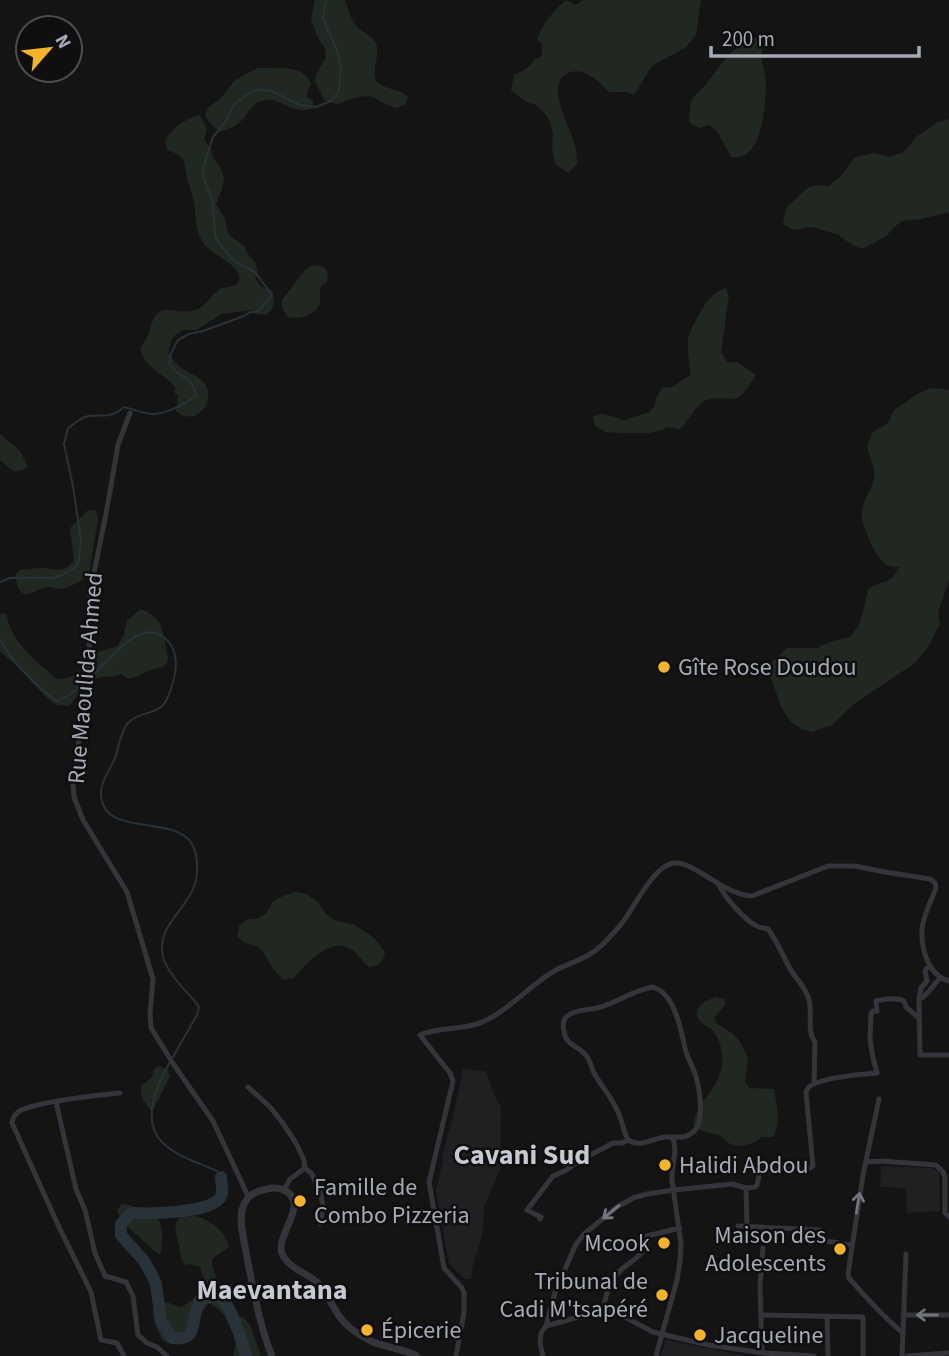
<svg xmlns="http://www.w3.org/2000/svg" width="949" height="1356" viewBox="0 0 949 1356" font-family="'Source Sans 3',sans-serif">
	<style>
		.built { fill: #202022 }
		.green { fill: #202821 }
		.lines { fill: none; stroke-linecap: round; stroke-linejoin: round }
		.stream { stroke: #293239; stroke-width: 2 }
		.river { stroke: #293239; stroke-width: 12 }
		.minor { stroke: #34353a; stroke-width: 5 }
		.tertiary { stroke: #34353a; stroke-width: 7 }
		.oneway { stroke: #72757e }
		.poi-dot { fill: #f6b42a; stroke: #0f0f10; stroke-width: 2.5 }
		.labels { text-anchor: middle; stroke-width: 5; stroke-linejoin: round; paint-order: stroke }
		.poi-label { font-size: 24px; fill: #a5aab6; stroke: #0f0f10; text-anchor: start }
		.street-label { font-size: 24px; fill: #a5aab6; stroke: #0f0f10 }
		.quarter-label { font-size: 28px; font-weight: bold; fill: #c6c9d2; stroke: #0f0f10 }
	</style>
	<rect width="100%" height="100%" fill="#141415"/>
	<g class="built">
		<polygon points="463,1069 486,1071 494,1095 501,1107 500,1170 484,1207 483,1232 472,1269 471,1279 465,1279 449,1264 436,1191 443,1160 441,1159 452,1120"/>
		<polygon points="881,1166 932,1168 939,1172 940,1211 907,1213 906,1188 880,1187"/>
		<polygon points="666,1340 747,1356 660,1356"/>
	</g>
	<g class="green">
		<path d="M315,0H345C348,9 351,20 357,27C363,33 375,36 377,47C379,58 372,67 376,81C385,91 396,86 408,97L406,104L396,108C387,106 383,103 375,98C365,93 346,100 337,105L330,101H325L315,81V77L326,57L325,49L317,36L311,20Z"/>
		<path d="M566,0L575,5L583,0H701L696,35L685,48L652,66L634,95L627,92H609C599,82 586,68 571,72C543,80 569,125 574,142C576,149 577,156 577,164L568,173L556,165L552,150L553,133L548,117L536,105L523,100L511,90L514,75L528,68L534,60L542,56V44L537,40C542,24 553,11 566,0Z"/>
		<path d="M756,37L763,44C762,49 761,55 762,60C763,69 767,78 766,87C765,109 762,162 731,157L717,131L709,125L700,128L690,123C689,115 689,107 692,100C695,94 702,89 707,83C720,66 733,44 756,37Z"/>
		<path d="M258,68C275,68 305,64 311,84L306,96L313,101V105L311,109C287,114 281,96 263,101C252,103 251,110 244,118C238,125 229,130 220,132C214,127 209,123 205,115L208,108L222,97L235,80Z"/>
		<path d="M200,115L207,129L204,140L211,149L213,157L222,171L224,178L221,192L216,204L225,219L228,234L244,246L248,254L255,262L258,273L255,278L262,287L272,290C275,300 275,309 266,315L255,313L252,310L221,314L197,330H184L176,334L172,339L168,353C172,357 175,363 179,366C187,373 201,376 206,386C216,405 192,427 176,411L178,395L175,394V387C164,374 145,368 140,349C142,344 146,340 148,335C153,323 153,308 170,310C179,311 186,313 196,310C207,305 211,295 220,289C226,286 236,288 239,281C244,267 211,254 204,244C199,237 196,227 196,219C195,212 195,205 193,198C191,189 187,181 186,172C184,166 186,162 181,157C178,154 172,152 167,149L165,142C171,128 186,118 200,115Z"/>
		<polygon points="949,119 949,212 921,219 901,221 885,237 862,249 851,244 837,234 812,227 793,230 783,224 786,208 806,189 814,185 829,186 841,176 855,157 874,153 890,157 904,152 916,137 938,122"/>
		<path d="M316,265C323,266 331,271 327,280C324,288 323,281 320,289C319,293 321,297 320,301C318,315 300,320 288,317L282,308V300L305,270L309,267Z"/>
		<path d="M726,288L729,296L721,352L727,362H737L756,375C749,385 742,401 729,399C722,398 713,398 706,400C695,405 689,421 680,429L667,427L659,431L649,433H621L605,432L595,426L593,416L603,414L624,420L650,412L655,405L656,398L662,388L672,387L690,375C691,361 685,348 689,335C690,330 694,325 696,320C704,306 710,293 726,288Z"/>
		<path d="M931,388L943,389L949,391V580L938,612L940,624L928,647L915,663L854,704L832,725L812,732L803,730L791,722L781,707L770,675L771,663L787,648H817L827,643L850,637L858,626L863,613L868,589C883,579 890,586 899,567C894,567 888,567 884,563C874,554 862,527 862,514C862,500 872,490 874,478C876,467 869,457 867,446L873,432L888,423L894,410L919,393Z"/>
		<path d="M0,434L20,451L28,467C13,476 12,470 0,460Z"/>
		<path d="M91,510L96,511L98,519L90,568L87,577C79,582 69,588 60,589C56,589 53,587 49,587C33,587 21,609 15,575L19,570C27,569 35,568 43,568C57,569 64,574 74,560L70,528L87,511Z"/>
		<path d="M140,609C165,617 163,635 168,658L167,663L163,667C147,669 142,676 128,679L121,674C113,678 106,676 98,678C86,682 77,697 69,706L56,705L44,695L18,667L0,651V614L2,613L6,614C8,620 9,626 12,631C21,650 41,665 56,679C89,678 77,662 96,653C102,650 111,649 118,646L124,634L127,621Z"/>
		<path d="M295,892L306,894L318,902L326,914L334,920L355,925L374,938L385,952C383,963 380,965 369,967C364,963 359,956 354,951C332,934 307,962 294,978L283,980L273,969L264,953L258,947L243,942L237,936L239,926L247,919H255L266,914L273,901L283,896Z"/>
		<path d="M716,997L725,999V1005L714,1018L717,1024L733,1034L740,1042L748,1058L745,1082L750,1088L774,1089C776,1104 782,1123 773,1137H760L759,1140C749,1145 737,1149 727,1142C721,1137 725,1137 718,1135C708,1132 701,1133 693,1124C699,1097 726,1084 722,1054C721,1045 718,1036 711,1029C708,1027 705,1026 702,1023C688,1010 704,1001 716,997Z"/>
		<path d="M160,1066L168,1070L170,1076L153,1110H151C144,1103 140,1096 141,1086L152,1077L154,1069Z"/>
		<path d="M122,1204C132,1204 140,1211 150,1209C165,1223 162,1234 161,1253L159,1254C152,1251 151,1247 145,1242C135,1233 120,1223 117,1210Z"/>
		<path d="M195,1216C211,1221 225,1230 229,1247L212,1259V1266L227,1302L233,1312L245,1319L250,1325L261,1356H233L236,1342L233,1333L224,1315L219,1310L209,1303L180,1342L171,1344L163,1341C157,1328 149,1316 155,1302C166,1299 172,1306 182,1307L207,1289L200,1267L190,1264L186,1266C179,1258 181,1252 178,1242C176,1232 173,1227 179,1218Z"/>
	</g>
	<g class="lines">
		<g class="stream">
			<path d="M0,582L10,578H52L60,576L74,568L78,564L81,541L73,486L64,444L68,428C74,424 81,417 89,416C105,414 110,419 124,407C132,409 144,414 153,414C166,414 186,404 196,395C191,374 178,379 169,363L171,353L178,340L189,334L203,331L244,316L250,312H257L270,298L272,295L258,276L253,271L234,261L218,242L215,236L213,203L204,179L203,169L213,137L226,121L234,105L246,95L257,90L271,91L300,105L316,107L331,101L339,91L341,68L338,53L323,19L326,0"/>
			<path d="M0,640C11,661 38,688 57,701L68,696L85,682"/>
			<path d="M89,678C106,664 121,641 142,634C148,631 156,632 162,636C183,650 176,679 167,699C160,715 139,711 128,723C120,732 119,747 115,758C110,770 102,778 101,792C100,840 177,812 193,846C196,852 197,859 197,866C200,906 154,920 163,957C168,974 186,991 197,1004L199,1008L197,1015L173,1057"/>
			<path d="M170,1062C157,1085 140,1121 163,1143C177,1157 200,1163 217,1171"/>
		</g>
		<path class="river" d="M221,1177C221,1184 225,1193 219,1199C207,1213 149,1214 131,1213L121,1224V1235L144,1261L152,1275L156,1284L161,1321L172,1338C196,1341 191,1328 196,1312C197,1308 199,1304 200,1300C207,1298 215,1294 222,1299C231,1306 243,1344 246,1356"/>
		<g class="minor">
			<polyline points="130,413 118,445 106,514 90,592 89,663 73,784 74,797 83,820 127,892 153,979 150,1014 151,1028 174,1065 213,1121 248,1196"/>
			<path d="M719,885C724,896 745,921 757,926C760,928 764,928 768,929C778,942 783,957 792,972C798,981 806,988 809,1000C813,1014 806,1030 815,1042L814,1084"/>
			<path d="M940,978C933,985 928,995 919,1000L920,1055H949"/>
			<path d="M653,987C662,990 668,997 672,1005C680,1020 682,1036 686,1052C689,1061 694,1069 696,1077C700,1090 704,1121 695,1130C685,1141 676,1136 665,1137C651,1139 641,1148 628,1140C623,1130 622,1119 617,1110C611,1096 601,1086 594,1073C591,1067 590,1059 585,1054C577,1045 565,1045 564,1031C563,1029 563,1023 564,1021C567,1010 588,1010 597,1008C617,1003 633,990 653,987Z"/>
			<polyline points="919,1000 921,988 927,981 925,971 927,968 930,967"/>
			<polyline points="248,1087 270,1107 282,1122 296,1143 304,1160 305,1168 312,1174 321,1195 323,1207 320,1224"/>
			<path d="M120,1093C101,1095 29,1102 17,1113C13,1117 13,1118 12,1123L59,1227L91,1292L101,1340L117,1343L124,1356"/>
			<path d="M879,1099L863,1175L848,1274L849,1278C866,1297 883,1317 903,1333"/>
			<polyline points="56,1102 76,1189 85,1210 95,1253 105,1276 126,1282 133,1296 138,1335 147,1343 157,1347 167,1356"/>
			<polyline points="866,1162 881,1161 936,1165 943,1172 945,1177 945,1213 949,1217"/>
			<polyline points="746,1188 747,1226"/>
			<polyline points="284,1190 290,1179 305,1168"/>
			<polyline points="540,1219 541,1217 527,1210 553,1176 567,1170 574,1164 613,1143 622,1143 628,1140"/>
			<polyline points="738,1226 820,1230 826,1241 852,1245"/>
			<path d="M604,1310C603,1299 613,1277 621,1270C633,1259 648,1254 647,1236L680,1228"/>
			<polyline points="762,1315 863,1317 863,1356"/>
			<polyline points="904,1315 949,1315"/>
			<polyline points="827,1316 828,1356"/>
			<polyline points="546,1326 604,1310 615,1312 653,1332 708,1345 764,1353 814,1356"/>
			<polyline points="762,1352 760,1286 763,1248"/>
			<path d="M456,1356L464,1312V1293L462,1288L444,1268L429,1182L453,1081L450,1073L420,1035C438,1027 458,1030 477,1024C505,1015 529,985 556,970C572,962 589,958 602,945C612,935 622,925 629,913C638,899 657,864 674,863C695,861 723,895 752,896L828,866H855L885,872L930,879L935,883L936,888C931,902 923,915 922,930C921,950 929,976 949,981"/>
			<path d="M543,1356L540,1343L541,1333L546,1326L555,1292L576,1244L584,1234L617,1207L633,1198L647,1194L674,1190L732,1184L746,1188L755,1187L757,1185L760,1171L810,1168L813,1166L806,1093C806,1092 807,1090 808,1088C816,1078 864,1074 877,1073L873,1058L870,1039L871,1014L873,1011H877L876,1001C885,999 896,997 904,1001L906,1007L919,1018"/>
			<path d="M656,1356L677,1280L680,1261L681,1244L672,1180C671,1163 678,1155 673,1138"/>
			<polyline points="902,1356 906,1254"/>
			<polyline points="907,1356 949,1353"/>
		</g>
		<path class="tertiary" d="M272,1356C259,1324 254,1291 247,1258C245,1243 239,1225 242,1210C245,1198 252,1192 263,1190C269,1188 278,1187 284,1190C311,1203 275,1235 282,1253C287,1268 308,1273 318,1283C330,1295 333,1312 345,1323C351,1330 363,1337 371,1341C386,1348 402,1348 417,1356"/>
	</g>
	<defs><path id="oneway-shaft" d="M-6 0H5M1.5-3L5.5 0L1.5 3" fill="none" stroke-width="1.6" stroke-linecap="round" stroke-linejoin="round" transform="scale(1.75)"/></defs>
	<g class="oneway">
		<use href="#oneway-shaft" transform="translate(858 1203) rotate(-81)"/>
		<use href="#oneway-shaft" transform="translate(611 1212) rotate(141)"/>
		<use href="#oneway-shaft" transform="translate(927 1315) rotate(180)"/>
	</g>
	<g class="poi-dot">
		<circle cx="664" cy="667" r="7"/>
		<circle cx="665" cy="1165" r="7"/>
		<circle cx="300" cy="1201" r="7"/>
		<circle cx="664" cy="1243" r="7"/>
		<circle cx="840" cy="1249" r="7"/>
		<circle cx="662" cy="1295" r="7"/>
		<circle cx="367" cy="1330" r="7"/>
		<circle cx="700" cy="1335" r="7"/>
	</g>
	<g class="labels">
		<g class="poi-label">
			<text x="678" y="675">Gîte Rose Doudou</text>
			<text x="679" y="1173">Halidi Abdou</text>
			<text x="314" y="1195">Famille de<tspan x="314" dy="28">Combo Pizzeria</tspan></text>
			<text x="826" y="1243" text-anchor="end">Maison des<tspan x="826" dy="28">Adolescents</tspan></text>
			<text x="650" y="1251" text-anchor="end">Mcook</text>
			<text x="648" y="1289" text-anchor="end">Tribunal de<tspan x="648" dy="28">Cadi M'tsapéré</tspan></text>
			<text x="381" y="1338">Épicerie</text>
			<text x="714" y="1343">Jacqueline</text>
		</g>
		<g class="street-label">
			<text transform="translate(85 678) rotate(-85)" y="8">Rue Maoulida Ahmed</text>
		</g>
		<g class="quarter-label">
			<text x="522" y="1164">Cavani Sud</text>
			<text x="272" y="1299">Maevantana</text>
		</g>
	</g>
	<g transform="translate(49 49) rotate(62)"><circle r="33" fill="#0f0f10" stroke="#4b4d52" stroke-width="2"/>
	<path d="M0-5L12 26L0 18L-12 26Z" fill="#f6b42a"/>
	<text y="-10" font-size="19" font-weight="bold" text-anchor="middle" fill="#a5aab6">N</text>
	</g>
	<path d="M711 46v10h208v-10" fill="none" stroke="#a5aab6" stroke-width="3.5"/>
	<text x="722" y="46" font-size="21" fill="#a5aab6" stroke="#0f0f10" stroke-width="5" paint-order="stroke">200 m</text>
</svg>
